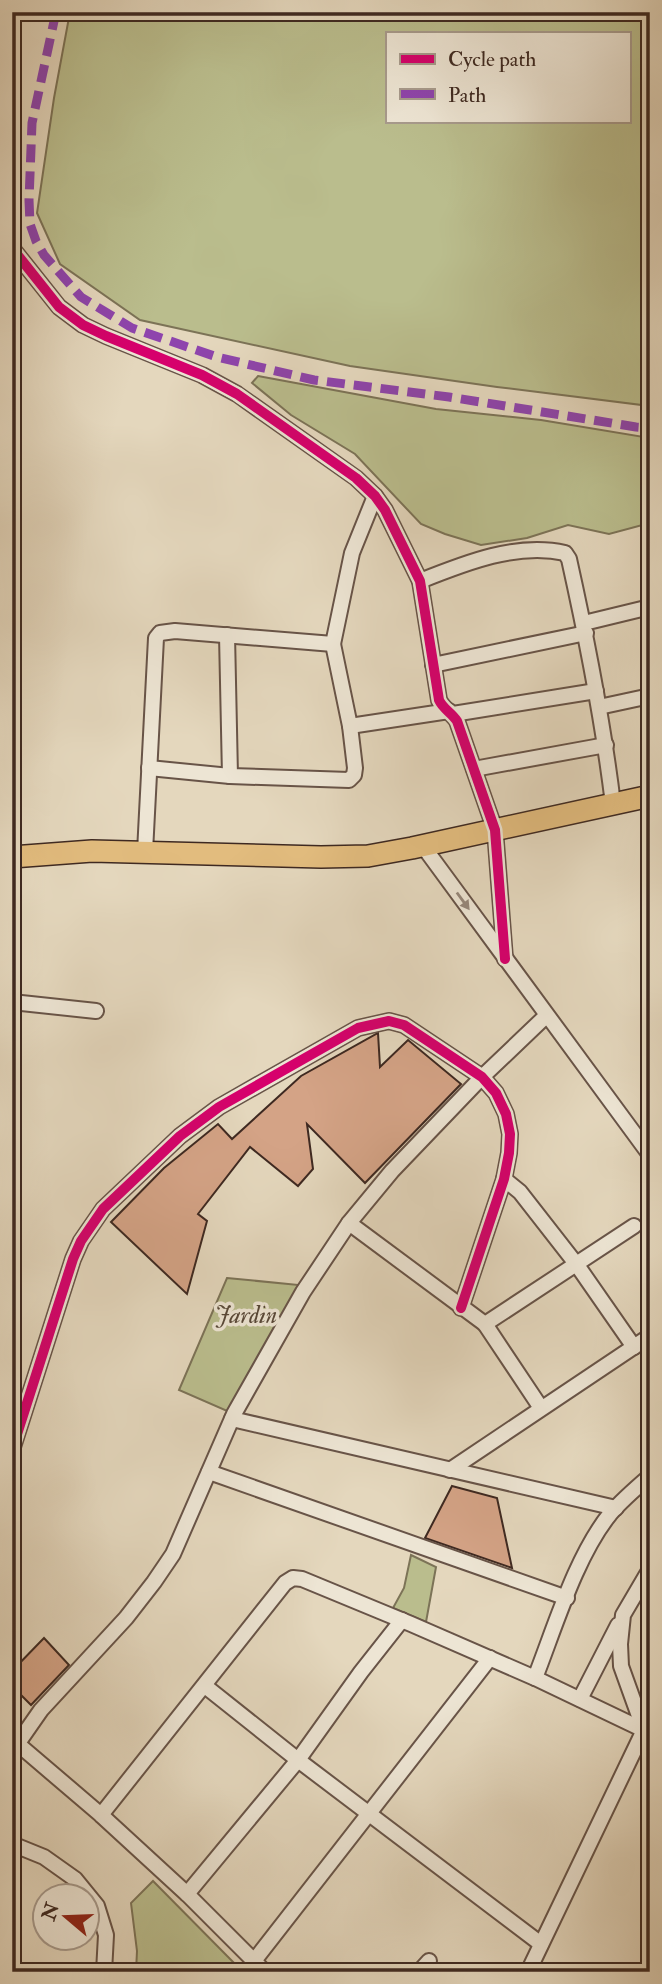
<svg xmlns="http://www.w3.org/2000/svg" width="662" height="1984" viewBox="0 0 662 1984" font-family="'IM FELL Double Pica',serif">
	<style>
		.green { fill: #babd8d; stroke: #7c7357; stroke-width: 2; fill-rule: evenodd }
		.building { fill: #d4a386; stroke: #3e2921; stroke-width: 2 }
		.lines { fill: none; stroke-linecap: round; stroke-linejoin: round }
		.street-casing { stroke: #685448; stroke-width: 18 }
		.primary-casing { stroke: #3e2921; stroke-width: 24 }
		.street { stroke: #ede5d4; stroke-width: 14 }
		.primary { stroke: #e2bc7e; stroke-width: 21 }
		.quiet { stroke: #8e44ad; stroke-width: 9; stroke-dasharray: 18 9; stroke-linecap: butt }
		.cycleway-casing { stroke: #ede5d4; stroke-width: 15 }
		.cycleway { stroke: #d6006c; stroke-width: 10 }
		.oneway { fill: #96877a }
		.labels { text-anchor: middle; stroke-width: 7; stroke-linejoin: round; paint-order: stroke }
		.park-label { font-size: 24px; font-style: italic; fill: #574737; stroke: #ede5d4 }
	</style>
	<rect width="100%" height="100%" fill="#e4d7bd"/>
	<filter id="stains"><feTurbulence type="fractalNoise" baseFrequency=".00286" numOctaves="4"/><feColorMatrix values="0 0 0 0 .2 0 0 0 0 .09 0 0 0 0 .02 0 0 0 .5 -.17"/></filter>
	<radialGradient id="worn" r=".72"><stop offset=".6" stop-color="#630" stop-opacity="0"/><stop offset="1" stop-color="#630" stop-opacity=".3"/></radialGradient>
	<g class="green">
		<path d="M70,12H650V406L497,387L350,366L140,320L60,264L37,213L54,98ZM387,33H629V121H387Z"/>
		<polygon points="258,376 436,409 541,420 650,438 650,523 609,534 568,525 527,538 481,545 445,534 421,524 355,454 291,415 252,383"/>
		<polygon points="227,1278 299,1285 234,1414 179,1390"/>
		<polygon points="411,1555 436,1567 426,1622 393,1608 404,1588"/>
		<polygon points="153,1881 243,1972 136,1972 137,1951 131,1903"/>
	</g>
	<g class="building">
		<polygon points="378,1033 380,1067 408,1040 461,1084 365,1183 307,1124 313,1169 298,1186 250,1147 198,1214 207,1221 187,1294 111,1222 164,1168 218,1124 232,1139 301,1076"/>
		<polygon points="452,1486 497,1498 512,1568 425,1538"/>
		<polygon points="44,1638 69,1665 31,1705 12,1686 12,1671"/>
	</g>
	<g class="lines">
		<defs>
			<g id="street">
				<path d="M12,248L59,307L83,325L106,336L202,375L237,394L356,478L375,496L385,510L420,581L439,700C443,709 451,712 457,721L495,830L505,959"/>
				<path d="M420,581C465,563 517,542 565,553L569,559C587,640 603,721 613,804"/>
				<polyline points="584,623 650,607"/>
				<polyline points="227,635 230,776"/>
				<polyline points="333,644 350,726"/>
				<polyline points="433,665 586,633"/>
				<polyline points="599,707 650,696"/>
				<polyline points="453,714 596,691"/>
				<polyline points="149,768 230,776 349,780 354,775 355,768 350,726 449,711"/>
				<polyline points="474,769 606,745"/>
				<polyline points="423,846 650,1155"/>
				<polyline points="145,852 156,638 160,633 175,631 333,644 352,553 375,496"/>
				<polyline points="12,1002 96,1011"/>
				<polyline points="504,1179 520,1192 577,1265 634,1347"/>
				<polyline points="349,1223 485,1324 634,1226"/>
				<polyline points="485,1324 541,1408"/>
				<polyline points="232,1419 616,1508"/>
				<polyline points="12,1450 73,1259 81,1241 103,1209 180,1136 219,1107 358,1028 389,1021 404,1025 482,1077 496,1093 506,1114 510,1134 509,1153 504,1179 461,1308"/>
				<polyline points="450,1470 650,1336"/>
				<polyline points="209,1472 567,1598"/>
				<path d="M535,1678C555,1627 576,1556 610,1514C622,1500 636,1488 650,1476"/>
				<polyline points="205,1686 298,1760 541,1944"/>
				<polyline points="580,1699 618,1625"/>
				<polyline points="12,1739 101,1815 187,1894 265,1972"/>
				<polyline points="18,1743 41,1710 126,1618 154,1582 173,1554 234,1414 303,1292 349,1223 392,1171 482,1077 546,1016"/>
				<polyline points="101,1815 285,1583 293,1578 302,1579 411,1624 535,1678 650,1733"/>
				<polyline points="12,1844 44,1857 75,1879 97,1906 106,1935 104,1972"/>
				<polyline points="187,1894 298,1760 361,1672 402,1620"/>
				<polyline points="254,1961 490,1658"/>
				<polyline points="419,1972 429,1961"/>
				<polyline points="528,1972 644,1730 621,1666 620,1644 623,1615 650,1569"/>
			</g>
			<polyline id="primary" points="12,857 92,851 321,857 368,856 412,848 650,796"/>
		</defs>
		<use href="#street" class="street-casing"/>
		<use href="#primary" class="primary-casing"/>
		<use href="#street" class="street"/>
		<use href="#primary" class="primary"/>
		<polyline class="quiet" points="56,12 32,123 29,200 30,224 36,241 44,255 81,297 132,328 217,357 314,380 449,397 636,427 650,428"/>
		<defs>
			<g id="cycleway">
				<path d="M12,248L59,307L83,325L106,336L202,375L237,394L356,478L375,496L385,510L420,581L439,700C443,709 451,712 457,721L495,830L505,959"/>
				<polyline points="12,1450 73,1259 81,1241 103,1209 180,1136 219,1107 358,1028 389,1021 404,1025 482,1077 496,1093 506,1114 510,1134 509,1153 504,1179 461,1308"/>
			</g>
		</defs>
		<use href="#cycleway" class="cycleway-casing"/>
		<use href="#cycleway" class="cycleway"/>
	</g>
	<defs><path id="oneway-solid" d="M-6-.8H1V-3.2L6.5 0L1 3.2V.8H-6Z" transform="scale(1.75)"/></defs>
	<use class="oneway" href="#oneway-solid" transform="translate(463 901) rotate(54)"/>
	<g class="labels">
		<g class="park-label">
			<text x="246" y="1323">Jardin</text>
		</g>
	</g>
	<rect width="662" height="1984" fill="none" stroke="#e4d7bd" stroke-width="42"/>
	<rect x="14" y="14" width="634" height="1956" fill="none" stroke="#3e2921" stroke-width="3.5"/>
	<rect x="21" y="21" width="620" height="1942" fill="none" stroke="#3e2921" stroke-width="2"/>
	<rect x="386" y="32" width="245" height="91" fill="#ede5d4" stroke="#a79a8c" stroke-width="2"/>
	<rect x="400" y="54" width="35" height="10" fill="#d6006c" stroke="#a79a8c" stroke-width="2"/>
	<text x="448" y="66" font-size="21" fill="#3e2921">Cycle path</text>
	<rect x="400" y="89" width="35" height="10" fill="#8e44ad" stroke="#a79a8c" stroke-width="2"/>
	<text x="448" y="102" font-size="21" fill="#3e2921">Path</text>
	<g transform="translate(66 1917) rotate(289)"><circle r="33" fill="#ede5d4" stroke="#a79a8c" stroke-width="2"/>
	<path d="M0-5L12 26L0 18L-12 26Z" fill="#8f2418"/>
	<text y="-10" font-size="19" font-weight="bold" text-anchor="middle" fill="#3e2921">N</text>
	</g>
	<rect width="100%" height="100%" filter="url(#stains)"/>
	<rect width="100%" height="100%" fill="url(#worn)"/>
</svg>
